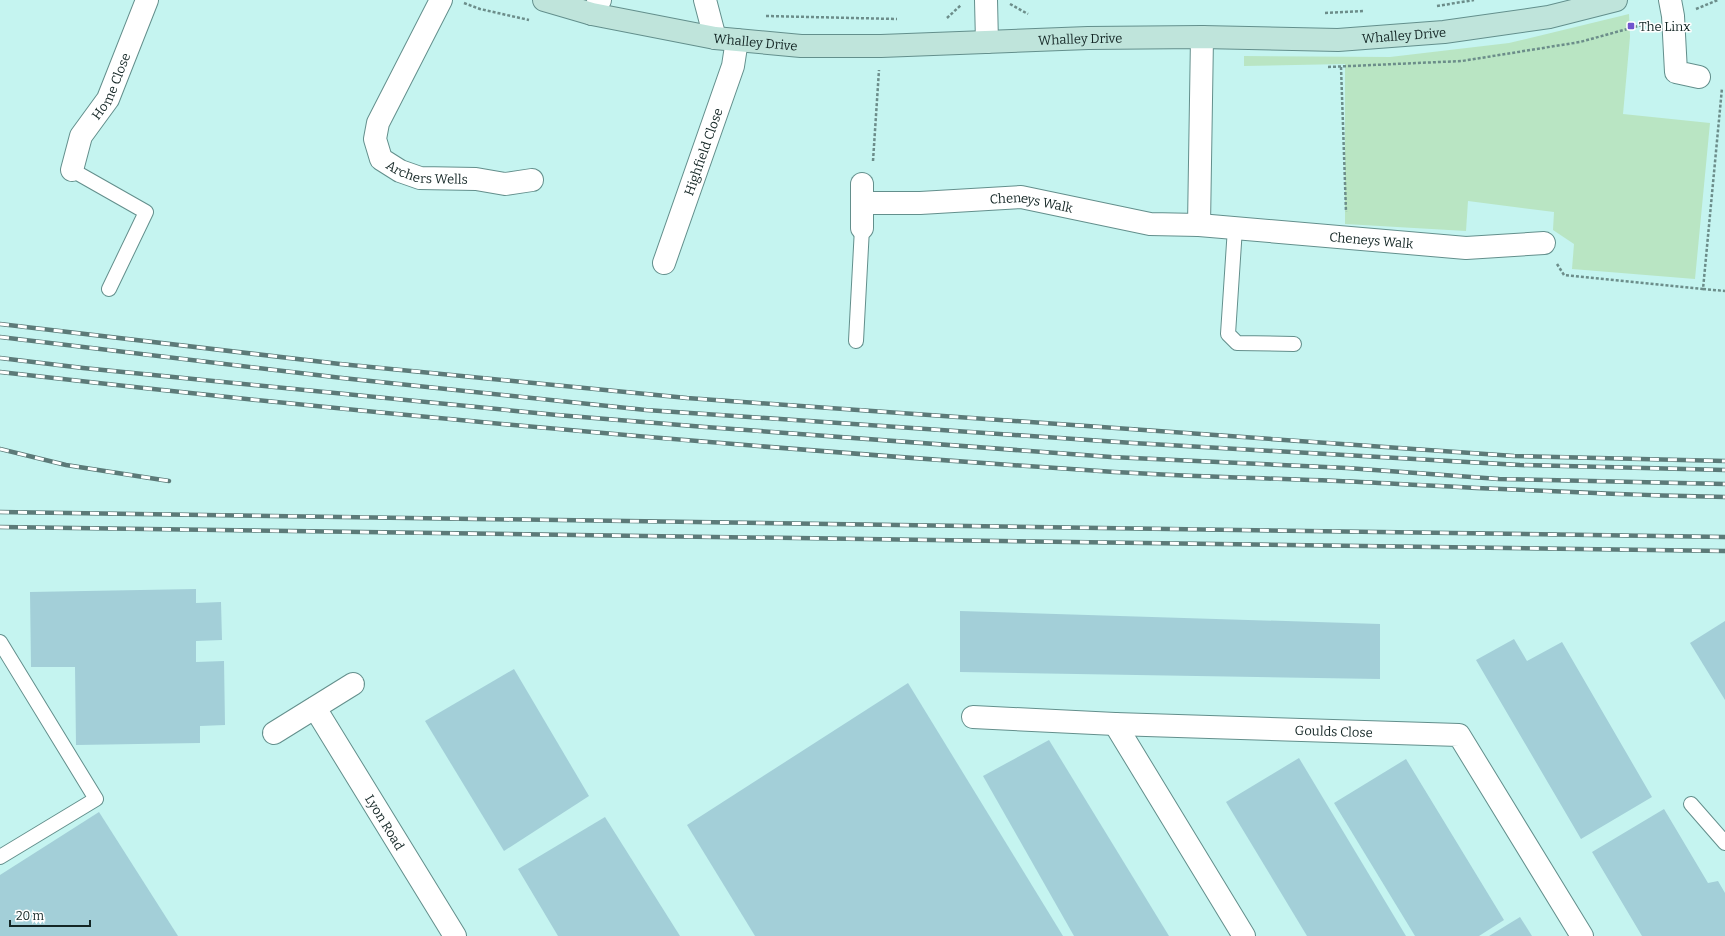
<svg xmlns="http://www.w3.org/2000/svg" width="1725" height="936" viewBox="0 0 1725 936" font-family="Bitter,serif">
	<style>
		.green { fill: #b9e5c3 }
		.building { fill: #a3cfd8 }
		.lines { fill: none; stroke-linecap: round; stroke-linejoin: round }
		.lane-casing { stroke: #638f8c; stroke-width: 16 }
		.street-casing { stroke: #638f8c; stroke-width: 24 }
		.secondary-casing { stroke: #638f8c; stroke-width: 24 }
		.path { stroke: #6c8d8a; stroke-width: 2.5; stroke-dasharray: 3 2; stroke-linecap: butt }
		.lane { stroke: #fff; stroke-width: 14 }
		.street { stroke: #fff; stroke-width: 22 }
		.secondary { stroke: #bfe4db; stroke-width: 22 }
		.rail-casing { stroke: #5c7a78; stroke-width: 4.5 }
		.rail { stroke: #fff; stroke-width: 3; stroke-dasharray: 9; stroke-linecap: butt }
		.poi-dot { fill: #7054ce; stroke: #fff; stroke-width: 1.5 }
		.labels { text-anchor: middle; stroke-width: 3; stroke-linejoin: round; paint-order: stroke }
		.poi-label { font-size: 13px; fill: #142625; stroke: #fff; text-anchor: start }
		.street-label { font-size: 13px; fill: #142625; stroke: #fff }
	</style>
	<rect width="100%" height="100%" fill="#c5f4f0"/>
	<polygon class="green" points="1629,14 1630,37 1623,114 1710,123 1695,279 1572,269 1574,244 1553,230 1554,212 1468,201 1466,231 1345,224 1345,64 1244,66 1244,56 1390,57 1509,43"/>
	<g class="building">
		<polygon points="196,589 196,603 221,602 222,640 196,641 196,662 224,661 225,725 200,726 200,743 76,745 75,667 31,667 30,592"/>
		<polygon points="960,611 1380,624 1380,679 960,672"/>
		<polygon points="1725,621 1725,700 1690,643"/>
		<polygon points="1514,639 1527,661 1562,642 1652,797 1581,839 1476,660"/>
		<polygon points="514,669 589,796 504,851 425,721"/>
		<polygon points="908,683 1063,936 755,936 687,825"/>
		<polygon points="1049,740 1169,936 1074,936 983,776"/>
		<polygon points="1299,758 1406,936 1307,936 1226,802"/>
		<polygon points="1406,759 1504,920 1479,936 1415,936 1334,803"/>
		<polygon points="1664,809 1708,883 1718,881 1725,893 1725,936 1642,936 1592,852"/>
		<polygon points="99,812 178,936 0,936 0,875"/>
		<polygon points="605,817 680,936 558,936 518,869"/>
		<polygon points="1520,917 1532,936 1489,936"/>
	</g>
	<g class="lines">
		<defs>
			<g id="lane">
				<polyline points="72,170 146,212 109,289"/>
				<polyline points="1235,228 1228,334 1237,343 1294,344"/>
				<polyline points="856,341 862,228"/>
				<polyline points="0,642 96,799 0,857"/>
				<polyline points="1691,804 1725,843"/>
			</g>
			<g id="street">
				<path id="s1" d="M441,0L378,123L375,139L381,159L400,171L420,178L476,179L505,184L532,180"/>
				<polyline points="705,0 715,38"/>
				<polyline points="986,0 987,42"/>
				<polyline points="1670,0 1673,16 1676,72 1699,77"/>
				<polyline points="592,14 600,0"/>
				<path id="s2" d="M72,170L81,136L108,99L147,0"/>
				<polyline points="862,184 862,228"/>
				<path id="s3" d="M863,203H920L1021,197L1150,224L1199,225L1466,248L1544,243"/>
				<polyline points="1199,225 1202,37"/>
				<path id="s4" d="M664,263L733,66L737,40"/>
				<path id="s5" d="M315,708L455,936"/>
				<path id="s6" d="M973,717L1115,724L1459,735L1582,936"/>
				<polyline points="1115,724 1244,936"/>
				<polyline points="274,733 353,684"/>
			</g>
			<g id="secondary">
				<path id="s7" d="M544,0L592,14L715,38L801,46H881L1088,38L1202,37L1338,40L1444,32L1549,17L1616,0"/>
			</g>
		</defs>
		<use href="#lane" class="lane-casing"/>
		<use href="#street" class="street-casing"/>
		<use href="#secondary" class="secondary-casing"/>
		<g class="path">
			<polyline points="464,3 480,9 529,20"/>
			<polyline points="1010,4 1028,14"/>
			<polyline points="1437,6 1474,0"/>
			<polyline points="1696,9 1718,0"/>
			<polyline points="1325,13 1364,11"/>
			<polyline points="766,16 897,19"/>
			<polyline points="947,18 961,5"/>
			<polyline points="1328,67 1462,61 1580,42 1649,23"/>
			<polyline points="1341,67 1346,212"/>
			<polyline points="873,161 879,70"/>
			<polyline points="1557,264 1564,275 1703,289 1722,88"/>
			<polyline points="1703,289 1725,291"/>
		</g>
		<use href="#lane" class="lane"/>
		<use href="#street" class="street"/>
		<use href="#secondary" class="secondary"/>
		<defs>
			<g id="rail">
				<polyline points="0,324 340,364 687,398 1514,456 1725,461"/>
				<polyline points="0,337 342,378 646,410 1133,443 1520,465 1725,470"/>
				<polyline points="0,358 83,368 557,415 705,427 1111,457 1347,468 1499,479 1725,484"/>
				<path d="M0,372C366,414 732,447 1100,471C1186,477 1273,478 1360,482C1482,488 1603,495 1725,497"/>
				<polyline points="0,449 66,465 169,481"/>
				<polyline points="0,512 1725,537"/>
				<polyline points="0,527 1725,551"/>
			</g>
		</defs>
		<use href="#rail" class="rail-casing"/>
		<use href="#rail" class="rail"/>
	</g>
	<rect class="poi-dot" x="1627" y="22" width="8" height="8" rx="2"/>
	<g class="labels">
		<g class="poi-label">
			<text x="1639" y="31">The Linx</text>
		</g>
		<g class="street-label">
			<text dy="5" stroke="none"><textPath href="#s7" startOffset="865">Whalley Drive</textPath></text>
			<text dy="5" stroke="none"><textPath href="#s7" startOffset="541">Whalley Drive</textPath></text>
			<text dy="5" stroke="none"><textPath href="#s7" startOffset="216">Whalley Drive</textPath></text>
			<text dy="5" stroke="none"><textPath href="#s2" startOffset="94">Home Close</textPath></text>
			<text dy="5" stroke="none"><textPath href="#s4" startOffset="118">Highfield Close</textPath></text>
			<text dy="5" stroke="none"><textPath href="#s1" startOffset="225">Archers Wells</textPath></text>
			<text dy="5" stroke="none"><textPath href="#s3" startOffset="169">Cheneys Walk</textPath></text>
			<text dy="5" stroke="none"><textPath href="#s3" startOffset="512">Cheneys Walk</textPath></text>
			<text dy="5" stroke="none"><textPath href="#s6" startOffset="361">Goulds Close</textPath></text>
			<text dy="5" stroke="none"><textPath href="#s5" startOffset="134">Lyon Road</textPath></text>
		</g>
	</g>
	<path d="M10 920v6h80v-6" fill="none" stroke="#142625" stroke-width="2"/>
	<text x="16" y="920" font-size="12" fill="#142625" stroke="#ffffff" stroke-width="3" paint-order="stroke">20 m</text>
</svg>
